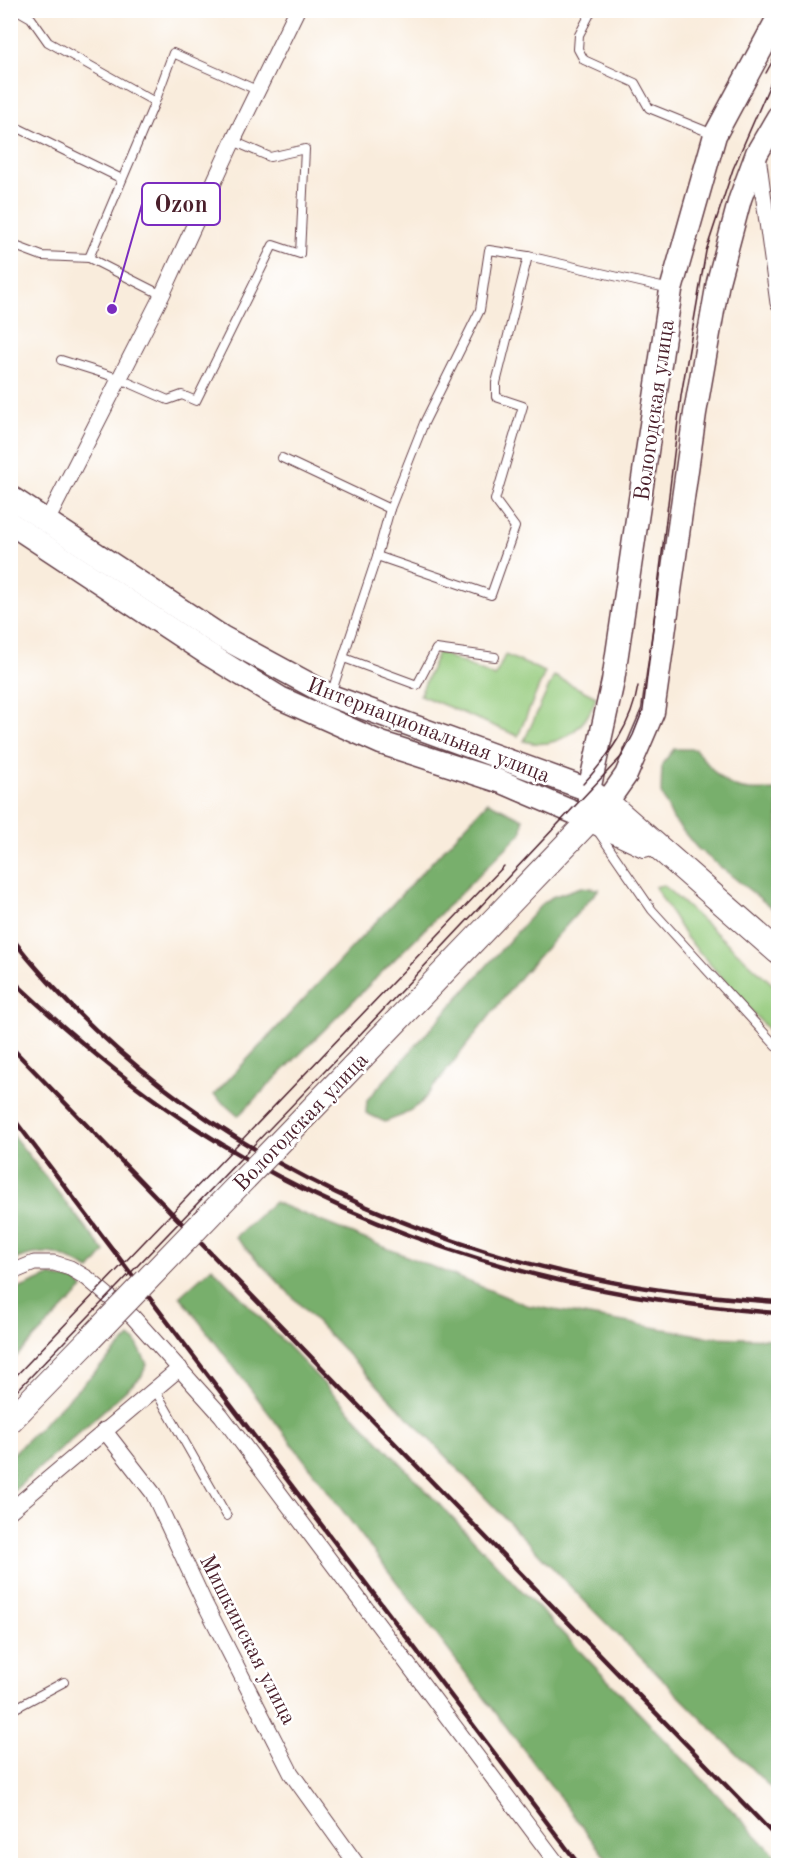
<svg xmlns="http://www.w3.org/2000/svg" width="789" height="1876" viewBox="0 0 789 1876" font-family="'Old Standard TT',serif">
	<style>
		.green { fill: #95cb7d; stroke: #707554; stroke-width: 1.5 }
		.forest { fill: #78af6c; stroke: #61674c; stroke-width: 1.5 }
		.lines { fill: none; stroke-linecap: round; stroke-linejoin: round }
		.service-casing { stroke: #643e46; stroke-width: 10 }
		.minor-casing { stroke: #643e46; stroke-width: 17 }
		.secondary-casing { stroke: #643e46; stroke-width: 25 }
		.primary-casing { stroke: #643e46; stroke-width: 26 }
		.service { stroke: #fff; stroke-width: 8 }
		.minor { stroke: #fff; stroke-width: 15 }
		.secondary { stroke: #fff; stroke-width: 22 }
		.primary { stroke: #fff; stroke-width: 24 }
		.tram { stroke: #4a1f2b; stroke-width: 1.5 }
		.rail { stroke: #4a1f2b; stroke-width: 4.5 }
		.primary-bridge-casing { stroke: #643e46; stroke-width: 26; stroke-linecap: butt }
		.primary-bridge { stroke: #fff; stroke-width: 24 }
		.labels { text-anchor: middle; stroke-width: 5; stroke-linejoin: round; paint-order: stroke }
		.street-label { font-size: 22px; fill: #4a1f2b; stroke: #fff }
		.leader { fill: none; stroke: #7b2cbf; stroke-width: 2 }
		.callout-dot { fill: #7b2cbf; stroke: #fff; stroke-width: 2 }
		.callout { fill: #fff; stroke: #7b2cbf; stroke-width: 2 }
		.callout-label { font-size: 24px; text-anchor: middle; font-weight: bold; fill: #4a1f2b }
	</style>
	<rect width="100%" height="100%" fill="#fff"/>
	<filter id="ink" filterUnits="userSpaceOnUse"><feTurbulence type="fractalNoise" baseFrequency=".0167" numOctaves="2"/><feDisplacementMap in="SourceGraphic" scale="12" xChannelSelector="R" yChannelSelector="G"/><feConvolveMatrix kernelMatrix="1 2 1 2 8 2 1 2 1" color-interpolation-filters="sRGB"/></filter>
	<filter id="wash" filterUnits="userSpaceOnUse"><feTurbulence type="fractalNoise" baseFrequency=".008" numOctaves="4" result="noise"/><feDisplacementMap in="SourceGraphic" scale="24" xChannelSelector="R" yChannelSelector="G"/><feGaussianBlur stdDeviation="1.35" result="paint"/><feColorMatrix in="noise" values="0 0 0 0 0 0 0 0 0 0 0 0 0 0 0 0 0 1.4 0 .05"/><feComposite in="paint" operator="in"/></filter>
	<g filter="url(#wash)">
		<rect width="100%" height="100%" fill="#f9ecdc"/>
		<g class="green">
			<polygon points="438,652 495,677 505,655 545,672 518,736 420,695"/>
			<path d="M554,676L596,697C587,728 557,751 524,741Z"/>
			<polygon points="663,885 778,989 778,1041 686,937 655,887"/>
		</g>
		<g class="forest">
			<path d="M674,749H695C727,787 728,792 778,790V913L697,848L673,819L661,793L662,764Z"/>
			<polygon points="488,802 523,819 522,832 238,1116 214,1095"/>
			<polygon points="581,887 599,889 521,976 421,1103 403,1115 385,1122 366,1113 367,1100 541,905 552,897"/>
			<path d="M11,1133L105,1252L90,1270C57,1252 47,1247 11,1261Z"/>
			<polygon points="274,1202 526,1305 710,1337 778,1339 778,1795 594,1611 235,1237"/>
			<polygon points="212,1267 778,1858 778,1865 611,1865 180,1296"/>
			<polygon points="49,1276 77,1281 83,1289 11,1362 11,1292"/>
			<polygon points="130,1337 136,1342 147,1364 141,1377 11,1493 11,1456"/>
		</g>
	</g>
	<g filter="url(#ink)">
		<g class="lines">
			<defs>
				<g id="service">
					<polyline points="17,10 31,18 48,42 155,102 173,53 259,91"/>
					<polyline points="592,10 579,35 578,49 584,60 635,83 649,108 713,134"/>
					<polyline points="10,124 122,179"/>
					<polyline points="10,244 42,256 89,258 155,102"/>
					<polyline points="89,258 162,295"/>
					<polyline points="61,360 118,378 168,400 182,395 196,401 273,245 300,254 305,149 270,157 233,141"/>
					<polyline points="282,458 390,509"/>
					<polyline points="377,556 390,509 424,423 480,310 489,250 528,256"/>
					<polyline points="344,658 417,685 436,649 495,657"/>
					<polyline points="331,694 377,556 491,595 515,527 495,500 523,406 496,397 496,383 528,256 670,289"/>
					<polyline points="597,830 652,910 778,1048"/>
					<polyline points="154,1388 227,1516"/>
					<polyline points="10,1711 64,1682"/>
				</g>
				<g id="minor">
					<polyline points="758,156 778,303"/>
					<polyline points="47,521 162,295 233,141 297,10"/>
					<polyline points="10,1273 34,1263 54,1263 70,1268 87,1278 133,1317 221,1415 559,1866"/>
					<polyline points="104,1430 153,1493 205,1604 291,1773 358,1866"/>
					<polyline points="10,1511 180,1368"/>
				</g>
				<g id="secondary">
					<polyline points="10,497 222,637 331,696 589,790 607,802 626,775 653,712 695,413 718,282 740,199 757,153 778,117"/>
					<polyline points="10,523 208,654 280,698 381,743 502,782 589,819 589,790 613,681 671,290 715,135 778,18"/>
				</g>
				<g id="primary">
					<polyline points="589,819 644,845"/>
					<polyline points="363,1056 607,802 778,952"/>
					<polyline points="10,1421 89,1340"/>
				</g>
			</defs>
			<use href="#service" class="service-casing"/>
			<use href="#minor" class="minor-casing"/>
			<use href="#secondary" class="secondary-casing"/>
			<use href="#primary" class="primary-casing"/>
			<use href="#service" class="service"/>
			<use href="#minor" class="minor"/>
			<use href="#secondary" class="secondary"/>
			<use href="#primary" class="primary"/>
			<g class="tram">
				<polyline points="766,73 778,51"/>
				<path d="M583,784C609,756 632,724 638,686"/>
				<polyline points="10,1382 504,866"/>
				<polyline points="10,1398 351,1044 622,756 633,735 643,710 681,396 706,251 733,169 778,66"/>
			</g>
			<g class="rail">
				<path d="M10,936C156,1123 380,1239 612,1282C667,1293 723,1298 778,1302"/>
				<path d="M10,978C64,1029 120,1078 182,1119C361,1238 565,1298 778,1313"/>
				<polyline points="10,1046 778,1839"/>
				<polyline points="10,1114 580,1866"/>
			</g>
			<defs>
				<polyline id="primary-bridge" points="89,1340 363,1056"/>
			</defs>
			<use href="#primary-bridge" class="primary-bridge-casing"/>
			<use href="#primary-bridge" class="primary-bridge"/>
		</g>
	</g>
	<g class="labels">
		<g class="street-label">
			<text transform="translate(653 410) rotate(-82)" y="8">Вологодская улица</text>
			<text transform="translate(429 729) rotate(21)" y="8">Интернациональная улица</text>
			<text transform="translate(300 1121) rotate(-46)" y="8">Вологодская улица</text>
			<text transform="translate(249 1639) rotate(63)" y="8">Мишкинская улица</text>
		</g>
	</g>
	<path class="leader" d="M112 309L142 204"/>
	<circle class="callout-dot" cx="112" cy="309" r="6"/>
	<rect class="callout" x="142" y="183" width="78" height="42" rx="6"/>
	<g class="callout-label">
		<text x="181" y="212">Ozon</text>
	</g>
	<rect width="789" height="1876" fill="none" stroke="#fff" stroke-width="36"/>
</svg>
